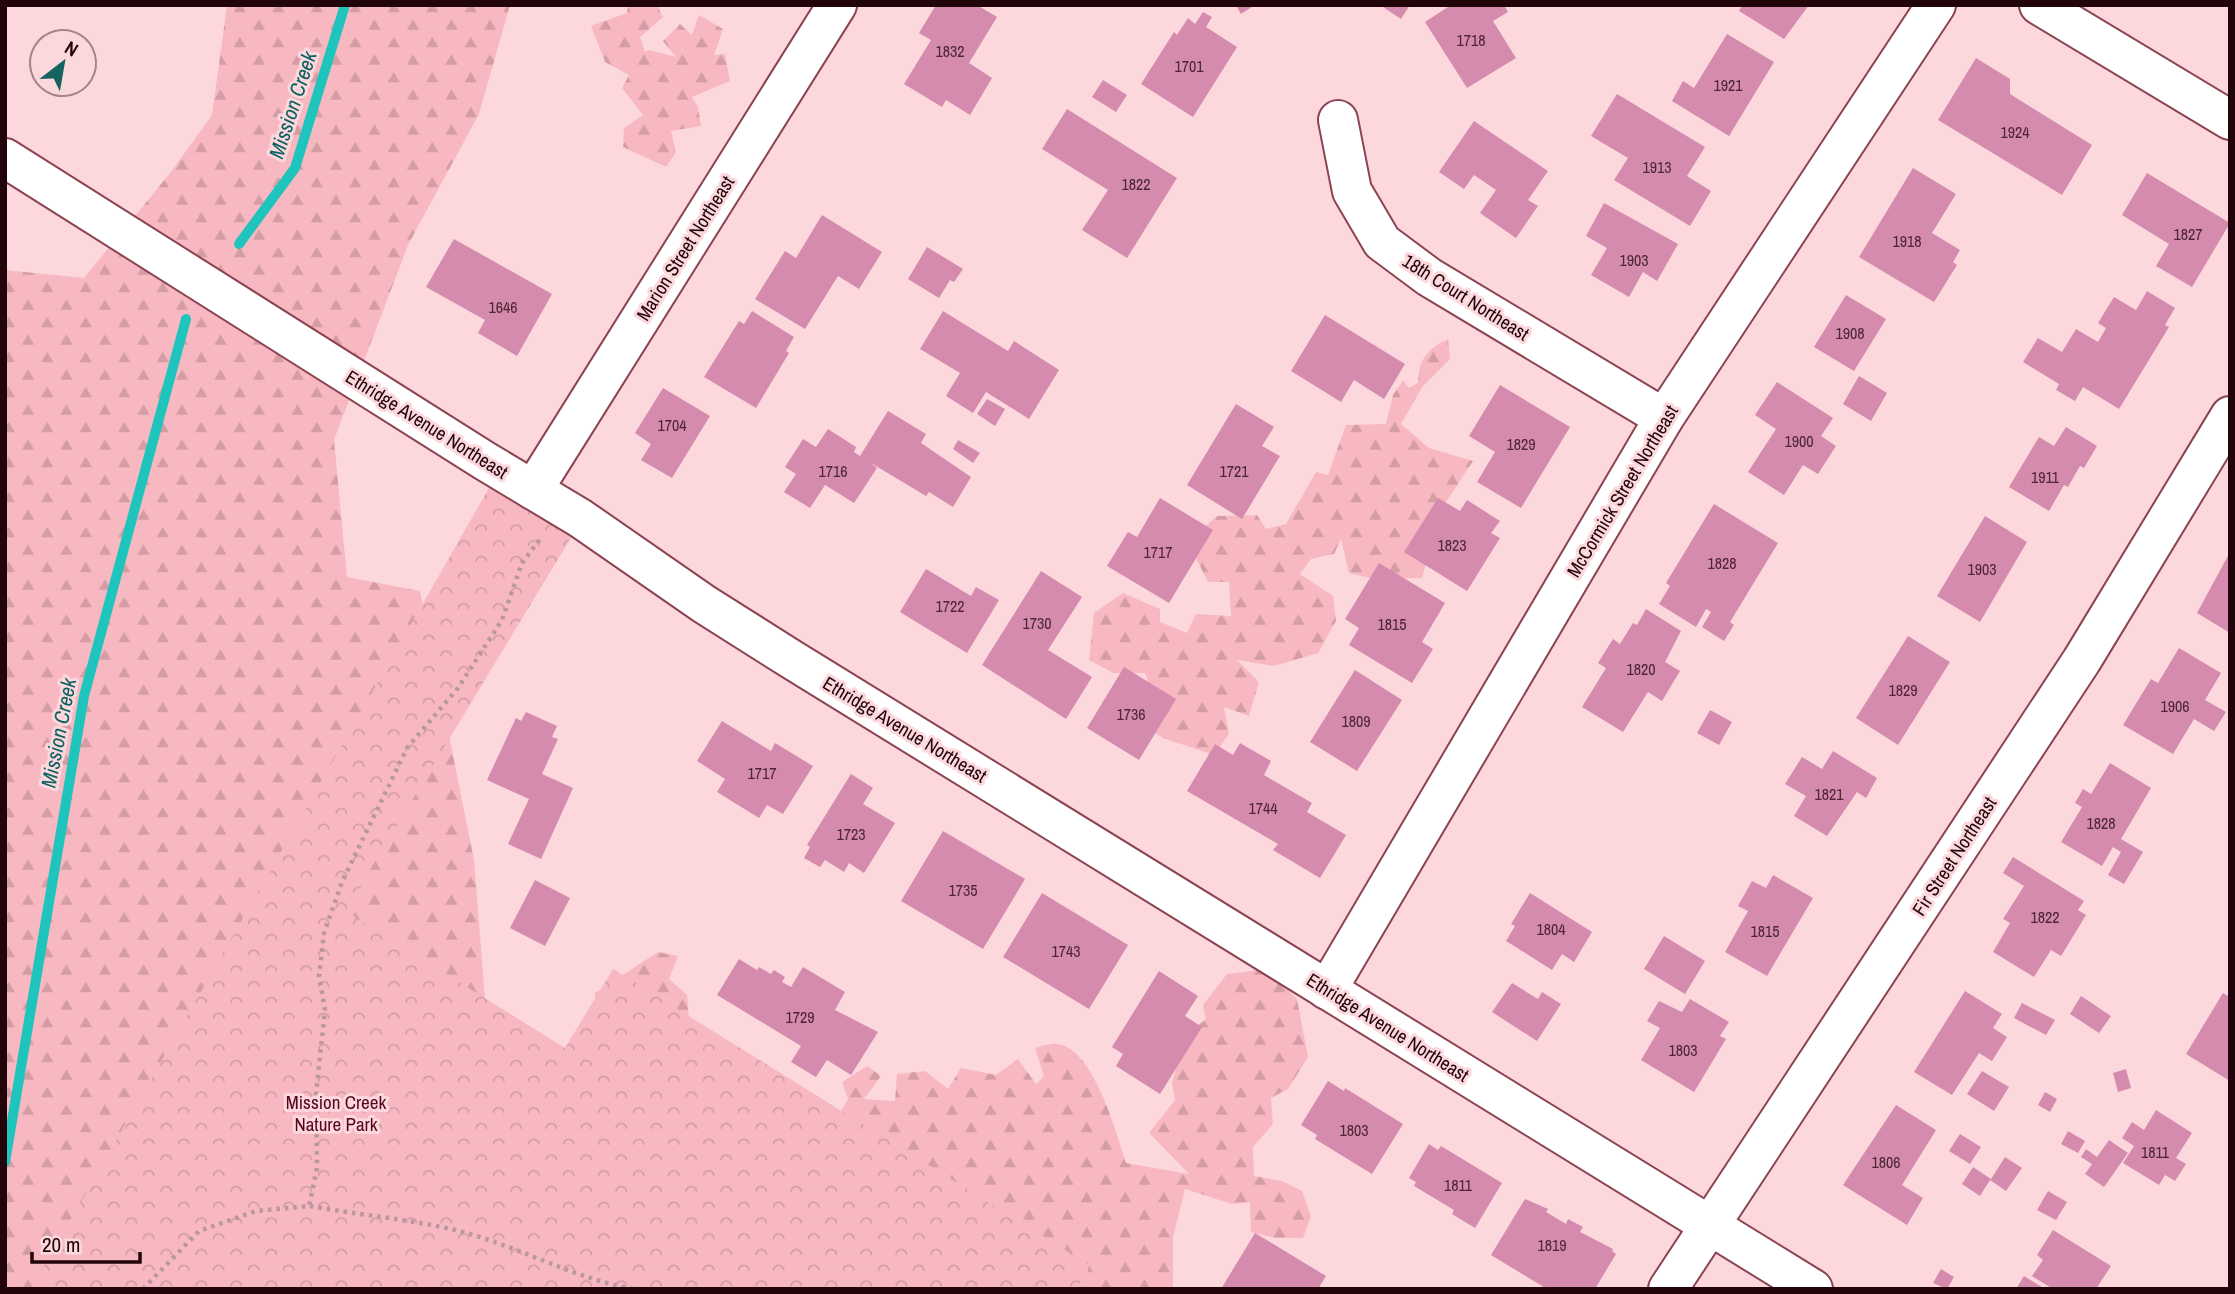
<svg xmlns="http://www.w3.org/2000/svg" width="2235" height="1294" viewBox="0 0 2235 1294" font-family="'Archivo Narrow',sans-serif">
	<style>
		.forest { fill: url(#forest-firs) }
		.park { fill: url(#park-crowns) }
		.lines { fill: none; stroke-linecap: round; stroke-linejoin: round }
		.stream { stroke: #1fc5bd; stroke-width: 10 }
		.building { fill: #d48bae }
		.minor-casing { stroke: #8b4351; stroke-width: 42 }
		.path { stroke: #b9989d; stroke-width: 4.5; stroke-dasharray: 3.5 5; stroke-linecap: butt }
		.minor { stroke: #fff; stroke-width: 38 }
		.labels { text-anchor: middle; stroke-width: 6; stroke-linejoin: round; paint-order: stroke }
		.number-label { font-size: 16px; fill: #4e2634 }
		.street-label { font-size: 19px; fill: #21050b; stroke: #fcd8dd }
		.park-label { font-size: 19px; fill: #55041f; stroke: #fcd8dd }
		.water-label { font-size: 21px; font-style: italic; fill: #0a615d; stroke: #fcd8dd }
	</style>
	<defs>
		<pattern id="forest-firs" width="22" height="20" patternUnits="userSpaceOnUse" patternTransform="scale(1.75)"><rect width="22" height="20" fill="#f8b8c1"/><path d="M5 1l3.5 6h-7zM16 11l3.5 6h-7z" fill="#d49da4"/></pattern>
		<pattern id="park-crowns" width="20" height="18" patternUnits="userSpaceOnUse" patternTransform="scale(1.75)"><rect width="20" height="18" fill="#f8b8c1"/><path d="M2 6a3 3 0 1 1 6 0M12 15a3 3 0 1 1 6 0" fill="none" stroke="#d49da4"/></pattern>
	</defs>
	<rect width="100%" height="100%" fill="#fcd8dd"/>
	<g class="forest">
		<path d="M227,5H510L479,114L408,245L334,440L347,577L420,591L474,860L485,999L554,1062L595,1021V993L658,952L678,956L669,979L687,995L695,1086L832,1126L848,1099L842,1082L867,1066L881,1076L864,1099L895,1101L897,1074L925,1071L948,1089L961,1068L996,1075L1018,1059L1036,1084L1044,1076L1035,1048C1042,1046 1051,1043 1057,1044C1093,1047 1117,1134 1126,1163L1189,1174L1149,1133L1175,1100L1172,1083L1186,1035L1206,1019L1203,1005L1227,974L1266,969L1297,999L1308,1057L1288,1089L1271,1098L1273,1124L1253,1147L1254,1176L1282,1181L1302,1191L1311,1216L1303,1238H1275L1251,1232L1250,1202L1232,1204L1185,1189L1173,1237V1289H5V270L84,278L171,172L212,115Z"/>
		<polygon points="628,5 657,5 663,17 640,37 645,52 650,50 676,57 663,41 680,24 692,35 699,15 723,29 714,55 725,54 730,81 692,97 698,107 701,126 671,131 676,152 666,167 623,147 624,128 643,115 622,88 629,75 605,62 591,26 627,13"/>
		<path d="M1448,339L1450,359L1423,386L1401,424L1429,448L1473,461L1439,513L1422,578L1374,579L1349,573L1341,539L1334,554L1311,559L1300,574L1333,596L1336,621L1318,653L1274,666L1237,660L1259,682L1249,716L1224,707L1229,734L1214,755L1163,738L1148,728L1157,705L1145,673H1113L1089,660L1094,613L1123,593L1160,609V622L1187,633L1196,614L1231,616L1229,582H1208L1188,542L1217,516L1257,515L1266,529L1286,524L1316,472L1328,475L1346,425L1386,424L1393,395L1403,380L1409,388L1418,383C1419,359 1426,350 1448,339Z"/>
	</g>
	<polygon class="park" points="489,488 572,536 345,911 565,1048 613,969 1091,1266 1076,1289 31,1289"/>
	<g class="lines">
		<g class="stream">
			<polyline points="239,244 295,168 345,5"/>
			<polyline points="5,1162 84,696 186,319"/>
		</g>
	</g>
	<g class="building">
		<polygon points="936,5 977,5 997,17 969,63 992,78 970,115 946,100 942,107 904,84 931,40 919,33"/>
		<polygon points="1236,5 1255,5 1241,14"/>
		<polygon points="1380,5 1410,5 1401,19"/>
		<polygon points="1451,5 1504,5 1508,12 1493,21 1516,58 1467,88 1425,22"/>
		<polygon points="1742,5 1809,5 1784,39 1739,11"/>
		<polygon points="1203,12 1212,17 1206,27 1237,47 1193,117 1141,84 1174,32 1177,35 1188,18 1195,24"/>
		<polygon points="1727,34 1774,62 1729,136 1672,101 1683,81 1694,88"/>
		<polygon points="1976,58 2010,79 2010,94 2092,145 2062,195 1938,120"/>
		<polygon points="1103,80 1127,95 1116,112 1092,97"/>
		<polygon points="1617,94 1705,147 1687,176 1711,191 1690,226 1614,180 1628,158 1591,136"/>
		<polygon points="1067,109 1177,178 1127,258 1082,230 1108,190 1042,149"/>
		<polygon points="1474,121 1548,171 1528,200 1538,206 1516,238 1480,213 1496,190 1474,175 1464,189 1439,172"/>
		<polygon points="1913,168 1956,194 1932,233 1960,250 1953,262 1957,265 1934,302 1859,257"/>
		<polygon points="2147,173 2230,223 2192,287 2156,266 2169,244 2122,215"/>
		<polygon points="1604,203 1678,244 1657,281 1643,272 1629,297 1591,275 1607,248 1586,236"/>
		<polygon points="822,215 882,252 859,289 838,276 805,329 755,299 785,251 796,258"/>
		<polygon points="454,239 552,294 517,356 478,333 485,320 426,287"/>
		<polygon points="927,247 963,269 954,282 950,280 939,298 908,279"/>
		<polygon points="2147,291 2175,308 2165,325 2169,327 2119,409 2083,387 2075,401 2056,390 2059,384 2023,362 2038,338 2062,352 2076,329 2098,342 2106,328 2098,323 2114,297 2136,310"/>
		<polygon points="1846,295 1886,319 1854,371 1814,347"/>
		<polygon points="752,311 794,337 786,351 789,353 756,408 704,377 739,321 744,324"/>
		<polygon points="943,311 1008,351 1014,341 1059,370 1029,419 986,392 973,413 946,396 960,373 920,349"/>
		<polygon points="1325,315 1405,364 1384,399 1354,380 1341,402 1291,371"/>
		<polygon points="1859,376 1887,393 1871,421 1843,404"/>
		<polygon points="1777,382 1833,418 1821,436 1836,446 1818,474 1803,465 1784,495 1748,472 1776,429 1755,415"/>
		<polygon points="1500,385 1570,427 1521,508 1477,482 1495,452 1469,436"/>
		<polygon points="663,388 710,416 672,478 641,460 651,444 635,433"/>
		<polygon points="987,399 1005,409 995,426 977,414"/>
		<polygon points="1236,404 1274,427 1262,446 1280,456 1242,519 1187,485"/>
		<polygon points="888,411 926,434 921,443 971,477 953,507 929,492 926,496 871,463 877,468 854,503 825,485 810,508 784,492 796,474 785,467 803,439 816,447 828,429 856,447 854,452 860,456"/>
		<polygon points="2066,427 2097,446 2084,468 2080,466 2068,487 2064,485 2049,511 2009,487 2039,437 2054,446"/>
		<polygon points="958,440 980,453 973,463 953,449"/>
		<polygon points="1160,498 1213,530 1169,603 1107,566 1128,532 1137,537"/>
		<polygon points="1438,498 1460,511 1467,500 1500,521 1491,533 1500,538 1467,591 1404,552"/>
		<polygon points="1714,504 1778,543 1730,622 1734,625 1724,641 1702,627 1711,612 1706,609 1696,627 1659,604 1670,586 1666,583"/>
		<polygon points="1985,516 2027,542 1980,622 1937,596"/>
		<polygon points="2230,552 2230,633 2197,613"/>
		<polygon points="1379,563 1445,603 1422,642 1433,649 1412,683 1349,645 1359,628 1345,619"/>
		<polygon points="926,569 971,596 976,587 999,600 967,653 900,612"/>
		<polygon points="1041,571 1082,597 1048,650 1092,677 1066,719 982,665"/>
		<polygon points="1646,609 1681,631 1665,662 1680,671 1662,701 1648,692 1623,732 1582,707 1606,668 1598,663 1613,639 1620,644 1633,623 1637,625"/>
		<polygon points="1908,636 1950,662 1898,745 1856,718"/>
		<polygon points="2179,648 2221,673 2205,700 2226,712 2214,731 2194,719 2173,754 2123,725 2151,679 2158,683"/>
		<polygon points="1124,667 1176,699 1139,760 1087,728"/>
		<polygon points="1355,670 1402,700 1357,771 1310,742"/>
		<polygon points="1710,710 1732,722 1719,745 1697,733"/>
		<polygon points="526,712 557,726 552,737 558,739 542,774 573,788 541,859 508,844 529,799 487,780 516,718 521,721"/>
		<polygon points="722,721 771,751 775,743 813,766 783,814 767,805 759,818 717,792 725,779 697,761"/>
		<polygon points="1240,743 1271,761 1264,775 1312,803 1307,812 1346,835 1320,878 1273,850 1278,844 1187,791 1215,744 1233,755"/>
		<polygon points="1833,751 1877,778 1866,798 1857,792 1827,836 1794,816 1806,796 1785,784 1802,757 1822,769"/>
		<polygon points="2110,763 2151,788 2121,839 2143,852 2124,884 2108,875 2121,852 2113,847 2102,866 2061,842 2082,807 2075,803 2083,789 2091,794"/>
		<polygon points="851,774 873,788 863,804 895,823 864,873 849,863 844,872 825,860 820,867 804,858 810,847 807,845"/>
		<polygon points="943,831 1025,879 983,949 901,901"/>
		<polygon points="2013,857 2084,901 2078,910 2086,915 2061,956 2051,950 2034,977 1993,952 2010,923 2003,919 2024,886 2003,873"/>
		<polygon points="1773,875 1813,898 1767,976 1725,952 1748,911 1738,906 1752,881 1766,888"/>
		<polygon points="535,880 570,898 545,946 510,928"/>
		<polygon points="1042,893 1128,945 1089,1009 1003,957"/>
		<polygon points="1530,893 1592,932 1574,962 1562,954 1552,970 1506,941 1515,926 1511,924"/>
		<polygon points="1664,936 1705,961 1685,994 1644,969"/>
		<polygon points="739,959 757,970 759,967 771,974 774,970 785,977 782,982 791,987 803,967 845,992 835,1010 878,1032 851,1075 827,1060 816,1077 791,1062 801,1046 717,995"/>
		<polygon points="1159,971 1198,996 1185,1016 1202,1027 1160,1094 1116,1066 1123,1054 1112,1047"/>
		<polygon points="1512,983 1538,999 1542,992 1561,1004 1537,1041 1492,1012"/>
		<polygon points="1965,991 2002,1014 1993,1028 2007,1037 1992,1061 1979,1053 1952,1095 1914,1072"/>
		<polygon points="2223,993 2230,997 2230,1081 2186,1054"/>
		<polygon points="2081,996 2111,1016 2099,1033 2070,1014"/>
		<polygon points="1690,999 1729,1022 1720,1036 1726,1039 1694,1092 1641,1060 1660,1028 1647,1021 1659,1001 1682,1012"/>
		<polygon points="2022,1003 2055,1020 2046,1035 2014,1018"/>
		<polygon points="2126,1069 2131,1088 2118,1092 2113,1073"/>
		<polygon points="1982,1071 2009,1087 1994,1111 1967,1094"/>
		<polygon points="1328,1081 1344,1091 1345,1088 1403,1124 1372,1174 1315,1139 1317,1135 1301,1125"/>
		<polygon points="2045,1092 2057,1099 2050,1112 2038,1105"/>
		<polygon points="1896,1105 1936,1130 1902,1185 1923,1198 1907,1225 1843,1185"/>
		<polygon points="2156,1110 2192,1133 2176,1158 2186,1164 2175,1181 2165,1175 2159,1185 2123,1163 2134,1146 2122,1138 2132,1122 2144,1130"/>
		<polygon points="2068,1131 2085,1141 2078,1153 2061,1144"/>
		<polygon points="1960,1134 1981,1147 1970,1164 1949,1151"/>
		<polygon points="2109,1140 2128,1153 2104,1187 2085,1174 2092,1164 2081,1157 2086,1149 2097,1157"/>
		<polygon points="1429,1144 1438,1150 1441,1146 1502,1183 1475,1228 1452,1214 1454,1210 1414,1186 1416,1182 1409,1178"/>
		<polygon points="2005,1157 2022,1168 2006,1191 1990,1180 1980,1196 1962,1184 1973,1167 1991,1179"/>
		<polygon points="2048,1191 2067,1202 2056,1220 2037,1210"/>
		<polygon points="1525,1199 1548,1209 1546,1212 1566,1224 1568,1219 1583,1227 1580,1232 1613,1249 1612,1251 1616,1254 1595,1289 1547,1289 1491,1255"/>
		<polygon points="2053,1230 2111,1266 2096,1289 2053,1289 2032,1276 2043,1260 2037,1255"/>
		<polygon points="1255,1233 1326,1276 1318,1289 1221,1289"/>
		<polygon points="1941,1269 1954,1277 1947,1289 1933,1283"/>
		<polygon points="2024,1276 2045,1289 2016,1289"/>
	</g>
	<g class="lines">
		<defs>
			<g id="minor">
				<polyline points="2039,5 2230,120"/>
				<polyline points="1338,120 1352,191 1382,242 1429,277 1664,418"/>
				<polyline points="5,158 485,461 580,518 704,604 791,659 1813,1289"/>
				<polyline points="533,490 837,5"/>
				<polyline points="1327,990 1664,418 1936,5"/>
				<polyline points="1668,1289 2082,660 2230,416"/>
			</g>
		</defs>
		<use href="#minor" class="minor-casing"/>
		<g class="path">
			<path d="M310,1206C359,1215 410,1219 459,1231C518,1246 573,1278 633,1289"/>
			<polyline points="143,1289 199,1231 256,1211 309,1206 317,1168 316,1094 325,1010 319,976 324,933 342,882 407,748 458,688 502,620 522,563 541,538"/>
		</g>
		<use href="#minor" class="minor"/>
	</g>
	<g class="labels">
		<g class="number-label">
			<text x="1471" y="46">1718</text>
			<text x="950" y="57">1832</text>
			<text x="1189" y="72">1701</text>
			<text x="1728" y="91">1921</text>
			<text x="2015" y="138">1924</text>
			<text x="1657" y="173">1913</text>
			<text x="1136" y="190">1822</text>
			<text x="2188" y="240">1827</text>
			<text x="1907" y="247">1918</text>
			<text x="1634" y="266">1903</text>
			<text x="503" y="313">1646</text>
			<text x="1850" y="339">1908</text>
			<text x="672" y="431">1704</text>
			<text x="1799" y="447">1900</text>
			<text x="1521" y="450">1829</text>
			<text x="833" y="477">1716</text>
			<text x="1234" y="477">1721</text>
			<text x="2045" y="483">1911</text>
			<text x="1452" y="551">1823</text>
			<text x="1158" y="558">1717</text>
			<text x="1722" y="569">1828</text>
			<text x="1982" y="575">1903</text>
			<text x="950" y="612">1722</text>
			<text x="1037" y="629">1730</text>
			<text x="1392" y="630">1815</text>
			<text x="1641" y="675">1820</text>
			<text x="1903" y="696">1829</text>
			<text x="2175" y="712">1906</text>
			<text x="1131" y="720">1736</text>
			<text x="1356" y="727">1809</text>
			<text x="762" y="779">1717</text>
			<text x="1829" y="800">1821</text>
			<text x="1263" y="814">1744</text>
			<text x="2101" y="829">1828</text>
			<text x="851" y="840">1723</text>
			<text x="963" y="896">1735</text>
			<text x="2045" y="923">1822</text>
			<text x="1551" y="935">1804</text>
			<text x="1765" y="937">1815</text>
			<text x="1066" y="957">1743</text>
			<text x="800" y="1023">1729</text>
			<text x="1683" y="1056">1803</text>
			<text x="1354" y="1136">1803</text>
			<text x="2155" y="1158">1811</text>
			<text x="1886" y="1168">1806</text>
			<text x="1458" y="1191">1811</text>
			<text x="1552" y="1251">1819</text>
		</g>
		<g class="street-label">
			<text transform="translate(685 248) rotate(-58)" y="7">Marion Street Northeast</text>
			<text transform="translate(1466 297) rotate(32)" y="7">18th Court Northeast</text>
			<text transform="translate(427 424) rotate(32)" y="7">Ethridge Avenue Northeast</text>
			<text transform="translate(1622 491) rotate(-59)" y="7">McCormick Street Northeast</text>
			<text transform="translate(905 729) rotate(31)" y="7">Ethridge Avenue Northeast</text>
			<text transform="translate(1954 856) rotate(-57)" y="7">Fir Street Northeast</text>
			<text transform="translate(1388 1027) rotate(32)" y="7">Ethridge Avenue Northeast</text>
		</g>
		<g class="park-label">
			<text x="336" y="1109">Mission Creek<tspan x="336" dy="22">Nature Park</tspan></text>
		</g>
		<g class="water-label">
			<text transform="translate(293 105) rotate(-72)" y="7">Mission Creek</text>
			<text transform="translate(59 733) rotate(-79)" y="7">Mission Creek</text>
		</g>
	</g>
	<rect width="2235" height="1294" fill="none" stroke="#21050b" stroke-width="14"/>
	<g transform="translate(63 63) rotate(31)"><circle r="33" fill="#fcd8dd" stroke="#a48489" stroke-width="2"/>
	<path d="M0-5L12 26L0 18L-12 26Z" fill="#15635f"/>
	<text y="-10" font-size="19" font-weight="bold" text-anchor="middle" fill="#21050b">N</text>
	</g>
	<path d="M32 1252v10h108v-10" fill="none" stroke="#21050b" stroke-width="3.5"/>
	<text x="42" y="1252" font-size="21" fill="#21050b" stroke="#fcd8dd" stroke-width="5" paint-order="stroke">20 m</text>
</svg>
